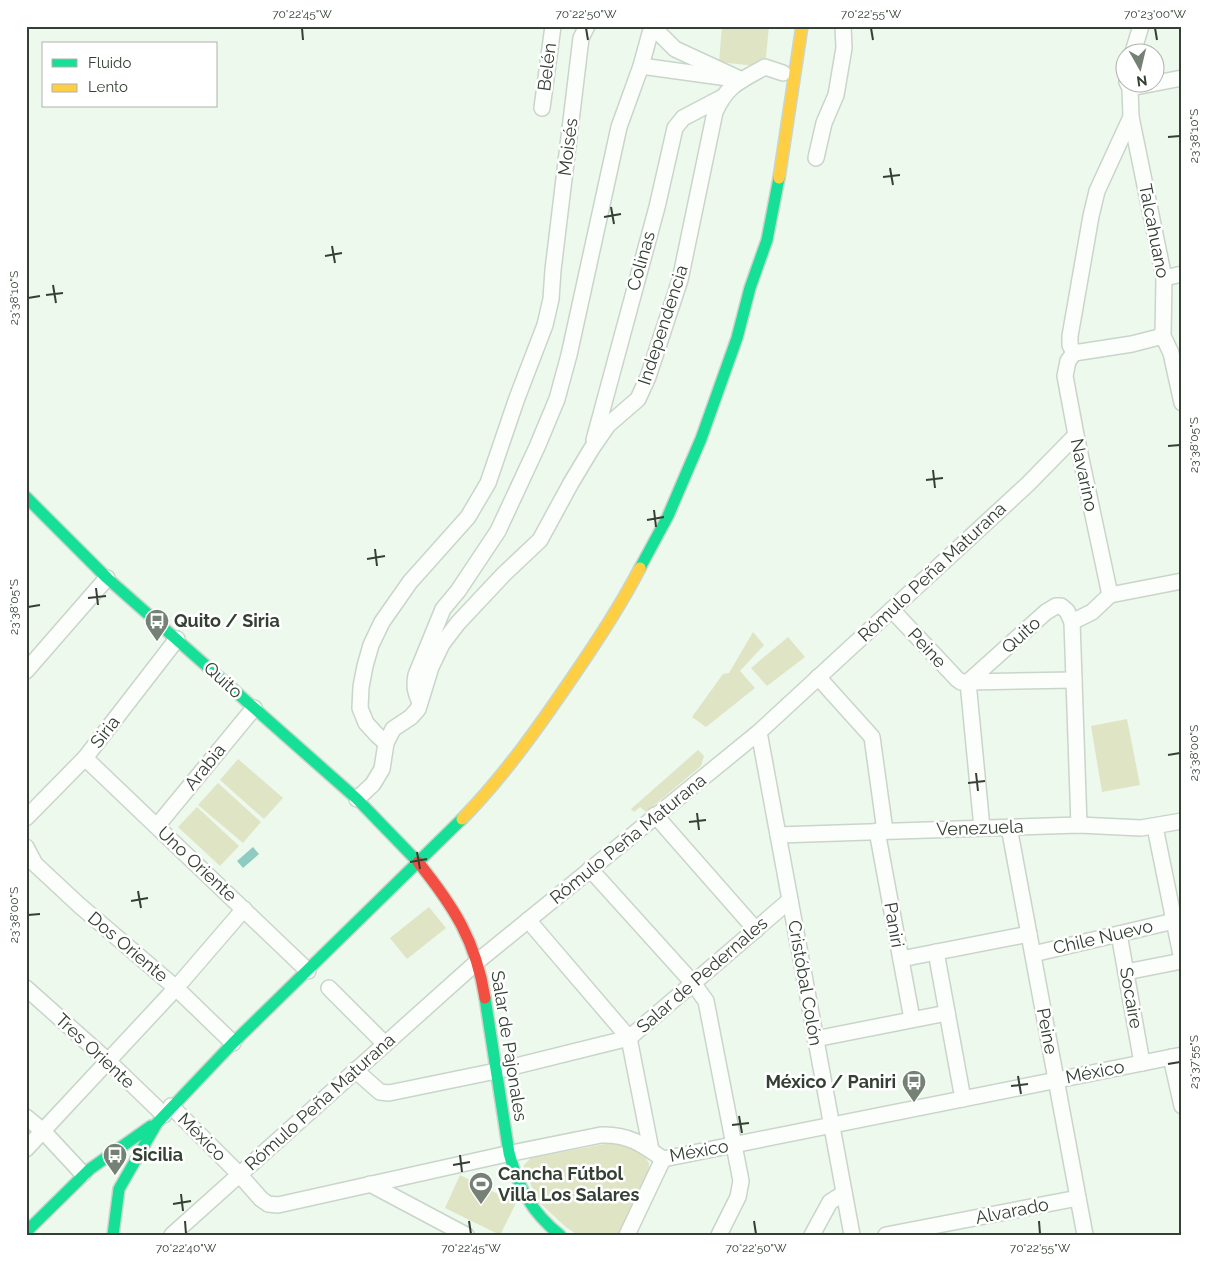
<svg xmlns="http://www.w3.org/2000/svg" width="1208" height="1261" viewBox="0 0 1208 1261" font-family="Raleway,sans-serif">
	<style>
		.green { fill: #dfe4c4 }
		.water { fill: #8eccc1 }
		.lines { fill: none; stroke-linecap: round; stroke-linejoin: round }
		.street-casing { stroke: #cad5ca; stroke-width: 18 }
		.fast-casing { stroke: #cad5ca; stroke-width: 14 }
		.slow-casing { stroke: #cad5ca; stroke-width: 14 }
		.jam-casing { stroke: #cad5ca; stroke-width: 14 }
		.street { stroke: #fcfefc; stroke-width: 15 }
		.fast { stroke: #16e098; stroke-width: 11 }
		.slow { stroke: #ffcf43; stroke-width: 11 }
		.jam { stroke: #f24e42; stroke-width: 11 }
		.ticks { fill: none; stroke: #344034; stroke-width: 2 }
		.labels { text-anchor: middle; stroke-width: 5; stroke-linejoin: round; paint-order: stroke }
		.street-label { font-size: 18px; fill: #344034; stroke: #fff }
		.poi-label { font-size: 18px; font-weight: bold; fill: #344034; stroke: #fff; text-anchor: start }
		.neatline { fill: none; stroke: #344034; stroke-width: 2 }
		.ticks-label { font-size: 12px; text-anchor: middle; fill: #344034 }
	</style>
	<rect width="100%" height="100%" fill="#edf9ed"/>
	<g class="green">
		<polygon points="722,26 769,26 765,67 719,62"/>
		<polygon points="753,632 764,645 740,671 755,688 706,727 692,717 723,674 729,673"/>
		<polygon points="788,637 805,657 767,686 751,668"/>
		<polygon points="1127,719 1140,785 1102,792 1091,726"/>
		<polygon points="698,750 704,756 701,766 646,812 640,807 634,812 631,809"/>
		<polygon points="238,759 283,798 264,819 220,780"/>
		<polygon points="218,783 261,822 243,843 198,805"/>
		<polygon points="197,807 239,846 220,866 178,827"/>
		<polygon points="429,907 446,928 407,959 390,938"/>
		<polygon points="610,1143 629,1145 642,1153 649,1163 649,1169 645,1181 618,1235 578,1235 567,1228 541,1204 523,1170 524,1165 531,1158"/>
		<polygon points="460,1175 516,1203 500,1235 445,1208"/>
	</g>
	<polygon class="water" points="253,847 259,854 243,868 237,861"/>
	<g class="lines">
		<defs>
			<g id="street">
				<polyline points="652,26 675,49 742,80"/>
				<polyline points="1133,52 1141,26"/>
				<polyline points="641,66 728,78"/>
				<polyline points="1127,82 1130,88 1131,117 1164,278 1163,336 1171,353 1182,403"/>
				<polyline points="1130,88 1182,78"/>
				<polyline points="542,108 553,26"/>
				<polyline points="816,158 824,123 836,95 844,48 843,26"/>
				<polyline points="1164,278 1182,274"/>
				<polyline points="1074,353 1068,361 1065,376 1076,435 1110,595"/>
				<polyline points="1074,353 1070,345 1070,336 1091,216 1097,191 1131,117"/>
				<polyline points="1074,353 1132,344 1163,336"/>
				<polyline points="594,440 657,207 675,128 683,118 721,98"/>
				<polyline points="1110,595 1182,581"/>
				<polyline points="892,610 957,679 961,682 968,682 982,828"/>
				<polyline points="1072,622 1092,612 1110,595"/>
				<polyline points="26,671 107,578"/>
				<polyline points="818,677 872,737 885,831"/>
				<polyline points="968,682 1046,612 1056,606 1061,606 1067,611 1072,622 1079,825"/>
				<polyline points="968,682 1074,680"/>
				<path d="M420,702C415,693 414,686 416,675L443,609L458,591L498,531L537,447L557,399L569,355L619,127L641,66L652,26"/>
				<polyline points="759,732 852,1235"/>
				<polyline points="386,743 377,735 366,723 360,708 361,687 365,666 371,645 382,622 410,582 468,517 488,483 517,398 545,325 551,299 553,270 581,38 587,26"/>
				<polyline points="85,758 308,971"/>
				<path d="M357,799L373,784L382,769L386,743L393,729L411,717L418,709L431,667L442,644L458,623L504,574L540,540L571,483L592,448L608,425L638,399L648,377L680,280L715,112C727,85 740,81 765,67L783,73"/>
				<polyline points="655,815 756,930"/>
				<polyline points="26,818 85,758 177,639"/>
				<polyline points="157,826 254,708"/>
				<polyline points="1009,827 1085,1235"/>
				<polyline points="1155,827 1182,960"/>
				<polyline points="877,831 912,1019"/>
				<polyline points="778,835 1079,825 1141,828 1182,821"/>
				<polyline points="26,847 35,864 79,905 176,988 233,1043"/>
				<polyline points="590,869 693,983 706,1001 741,1181 738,1197 719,1235"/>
				<polyline points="528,920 629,1038 651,1150"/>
				<polyline points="1119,934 1142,1063"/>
				<polyline points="936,952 963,1099"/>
				<polyline points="1033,954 1174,921"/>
				<polyline points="901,959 1029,934"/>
				<polyline points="1126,972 1182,961"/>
				<polyline points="26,988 108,1061 164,1115"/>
				<polyline points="329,988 385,1044"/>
				<polyline points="815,1039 947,1013"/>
				<polyline points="1171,1057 1182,1106"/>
				<polyline points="355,1070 380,1092 389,1093 496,1071 629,1038 790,900"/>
				<path d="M171,1106L239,1174L261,1199L268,1204L278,1205L502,1155L601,1135C628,1134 642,1144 663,1159L1182,1055"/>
				<polyline points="26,1117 43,1131 83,1174"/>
				<polyline points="26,1149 176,988 244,909"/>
				<polyline points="370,1184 466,1235"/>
				<polyline points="172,1235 478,961 759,732 1028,484 1076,435"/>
				<polyline points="627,1235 663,1159"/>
				<polyline points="812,1235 830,1202 844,1193"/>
				<polyline points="886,1235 1078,1198"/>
			</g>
			<g id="fast">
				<polyline points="26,497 107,578 357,799 418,862"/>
				<polyline points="640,568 668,516 701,439 737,338 750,288 767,240 779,178"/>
				<path d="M485,998L509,1153C518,1187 532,1213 560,1235"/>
				<polyline points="26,1232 90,1169 151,1126"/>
				<polyline points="113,1235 119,1189 157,1123 233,1043 462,819"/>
			</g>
			<g id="slow">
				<polyline points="779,178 802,26"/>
				<path d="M462,819C505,775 540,725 574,675C598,640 621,605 640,568"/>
			</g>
			<path id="jam" d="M418,862C454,907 476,941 485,998"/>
		</defs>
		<use href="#street" class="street-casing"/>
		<use href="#fast" class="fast-casing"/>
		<use href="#slow" class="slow-casing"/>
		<use href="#jam" class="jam-casing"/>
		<use href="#street" class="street"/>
		<use href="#fast" class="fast"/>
		<use href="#slow" class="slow"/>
		<use href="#jam" class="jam"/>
	</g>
	<path class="ticks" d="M302,28L303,40M586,28L588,40M871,28L873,40M1155,28L1157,40M1168,137L1180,136M890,168L893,185M883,177L900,175M611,207L614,224M604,217L621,214M332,246L335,263M325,256L342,253M53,285L56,303M46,295L63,293M28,298L40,296M1168,446L1180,445M933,470L935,488M926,480L943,478M654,510L656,527M647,520L664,517M375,549L377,566M367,559L385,556M96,588L98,605M88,598L106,596M28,607L40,605M1168,755L1180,753M976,773L978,791M968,783L985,781M697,813L699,830M689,822L706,820M417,852L420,869M410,862L427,859M138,891L141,908M131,901L148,898M28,915L40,914M1168,1064L1180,1062M1018,1076L1021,1094M1011,1086L1028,1084M739,1116L742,1133M732,1125L749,1123M460,1155L462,1172M453,1165L470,1162M181,1194L183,1211M173,1204L191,1201M185,1221L186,1234M469,1221L471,1234M754,1221L756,1234M1039,1221L1040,1234"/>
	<defs>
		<symbol id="bus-pin" viewBox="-11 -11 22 30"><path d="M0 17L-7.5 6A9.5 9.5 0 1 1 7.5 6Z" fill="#758175" stroke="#fff"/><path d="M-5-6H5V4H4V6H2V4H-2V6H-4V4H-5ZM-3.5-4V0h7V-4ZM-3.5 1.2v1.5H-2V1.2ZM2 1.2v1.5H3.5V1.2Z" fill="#fff"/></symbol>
		<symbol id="stadium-pin" viewBox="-11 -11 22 30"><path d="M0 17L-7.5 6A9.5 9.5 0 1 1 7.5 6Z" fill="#758175" stroke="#fff"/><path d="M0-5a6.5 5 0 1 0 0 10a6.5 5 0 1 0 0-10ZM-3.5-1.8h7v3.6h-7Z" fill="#fff"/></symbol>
	</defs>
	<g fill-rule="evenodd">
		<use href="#bus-pin" x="143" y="607" width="28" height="38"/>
		<use href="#bus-pin" x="900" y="1068" width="28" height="38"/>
		<use href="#bus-pin" x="101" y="1141" width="28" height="38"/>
		<use href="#stadium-pin" x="467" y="1170" width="28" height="38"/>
	</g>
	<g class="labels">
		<g class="street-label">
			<text transform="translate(547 67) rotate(-83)" y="6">Belén</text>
			<text transform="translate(568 147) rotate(-83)" y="6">Moisés</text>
			<text transform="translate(1154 231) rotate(79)" y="6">Talcahuano</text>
			<text transform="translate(641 261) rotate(-74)" y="6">Colinas</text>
			<text transform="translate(663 325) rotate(-72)" y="6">Independencia</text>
			<text transform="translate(1084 475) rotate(78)" y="6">Navarino</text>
			<text transform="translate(932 572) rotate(-43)" y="6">Rómulo Peña Maturana</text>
			<text transform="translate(1021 635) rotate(-42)" y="6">Quito</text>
			<text transform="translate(927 648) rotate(47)" y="6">Peine</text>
			<text transform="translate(223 680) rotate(42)" y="6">Quito</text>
			<text transform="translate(105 732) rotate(-52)" y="6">Siria</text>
			<text transform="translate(205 767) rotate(-51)" y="6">Arabia</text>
			<text transform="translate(980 828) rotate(-2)" y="6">Venezuela</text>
			<text transform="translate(628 839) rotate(-39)" y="6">Rómulo Peña Maturana</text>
			<text transform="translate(197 864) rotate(43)" y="6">Uno Oriente</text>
			<text transform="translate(894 925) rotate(80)" y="6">Paniri</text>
			<text transform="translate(1103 937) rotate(-13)" y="6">Chile Nuevo</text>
			<text transform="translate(128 947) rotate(40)" y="6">Dos Oriente</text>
			<text transform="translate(702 975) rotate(-41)" y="6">Salar de Pedernales</text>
			<text transform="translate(805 983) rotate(80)" y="6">Cristóbal Colón</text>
			<text transform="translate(1131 998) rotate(80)" y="6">Socaire</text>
			<text transform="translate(1047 1031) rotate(79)" y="6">Peine</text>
			<text transform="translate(509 1046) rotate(81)" y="6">Salar de Pajonales</text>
			<text transform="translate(95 1051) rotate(43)" y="6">Tres Oriente</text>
			<text transform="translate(1095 1072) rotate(-11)" y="6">México</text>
			<text transform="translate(320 1102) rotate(-42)" y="6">Rómulo Peña Maturana</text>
			<text transform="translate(202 1137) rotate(45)" y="6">México</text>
			<text transform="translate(699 1151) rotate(-10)" y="6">México</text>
			<text transform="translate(1012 1211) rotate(-11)" y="6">Alvarado</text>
		</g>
		<g class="poi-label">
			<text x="174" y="627">Quito / Siria</text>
			<text x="896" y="1088" text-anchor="end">México / Paniri</text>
			<text x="132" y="1161">Sicilia</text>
			<text x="498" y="1180">Cancha Fútbol<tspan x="498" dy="21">Villa Los Salares</tspan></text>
		</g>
	</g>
	<rect width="1208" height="1261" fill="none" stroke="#ffffff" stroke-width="55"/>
	<rect x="42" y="42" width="175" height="65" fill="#ffffff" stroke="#aeb3ae"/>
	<rect x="52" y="59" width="25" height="8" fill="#16e098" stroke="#aeb3ae"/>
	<text x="88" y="68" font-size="15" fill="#344034">Fluido</text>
	<rect x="52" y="84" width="25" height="8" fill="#ffcf43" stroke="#aeb3ae"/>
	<text x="88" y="92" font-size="15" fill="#344034">Lento</text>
	<g transform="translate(1140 68) rotate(172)"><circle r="24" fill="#ffffff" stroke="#aeb3ae"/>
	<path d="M0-4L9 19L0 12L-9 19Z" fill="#758175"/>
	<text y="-8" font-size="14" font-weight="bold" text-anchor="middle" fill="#344034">N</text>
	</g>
	<rect x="28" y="28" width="1152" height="1206" class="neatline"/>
	<g class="ticks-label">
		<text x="302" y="18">70°22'45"W</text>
		<text x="586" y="18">70°22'50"W</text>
		<text x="871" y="18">70°22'55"W</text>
		<text x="1155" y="18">70°23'00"W</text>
		<text transform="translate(1194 136) rotate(-90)" y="4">23°38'10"S</text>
		<text transform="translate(14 298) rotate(-90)" y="4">23°38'10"S</text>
		<text transform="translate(1194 445) rotate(-90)" y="4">23°38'05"S</text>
		<text transform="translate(14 607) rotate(-90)" y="4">23°38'05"S</text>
		<text transform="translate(1194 753) rotate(-90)" y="4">23°38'00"S</text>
		<text transform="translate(14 915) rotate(-90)" y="4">23°38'00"S</text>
		<text transform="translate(1194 1062) rotate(-90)" y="4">23°37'55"S</text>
		<text x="186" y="1252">70°22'40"W</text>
		<text x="471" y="1252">70°22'45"W</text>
		<text x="756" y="1252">70°22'50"W</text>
		<text x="1040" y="1252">70°22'55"W</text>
	</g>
</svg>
